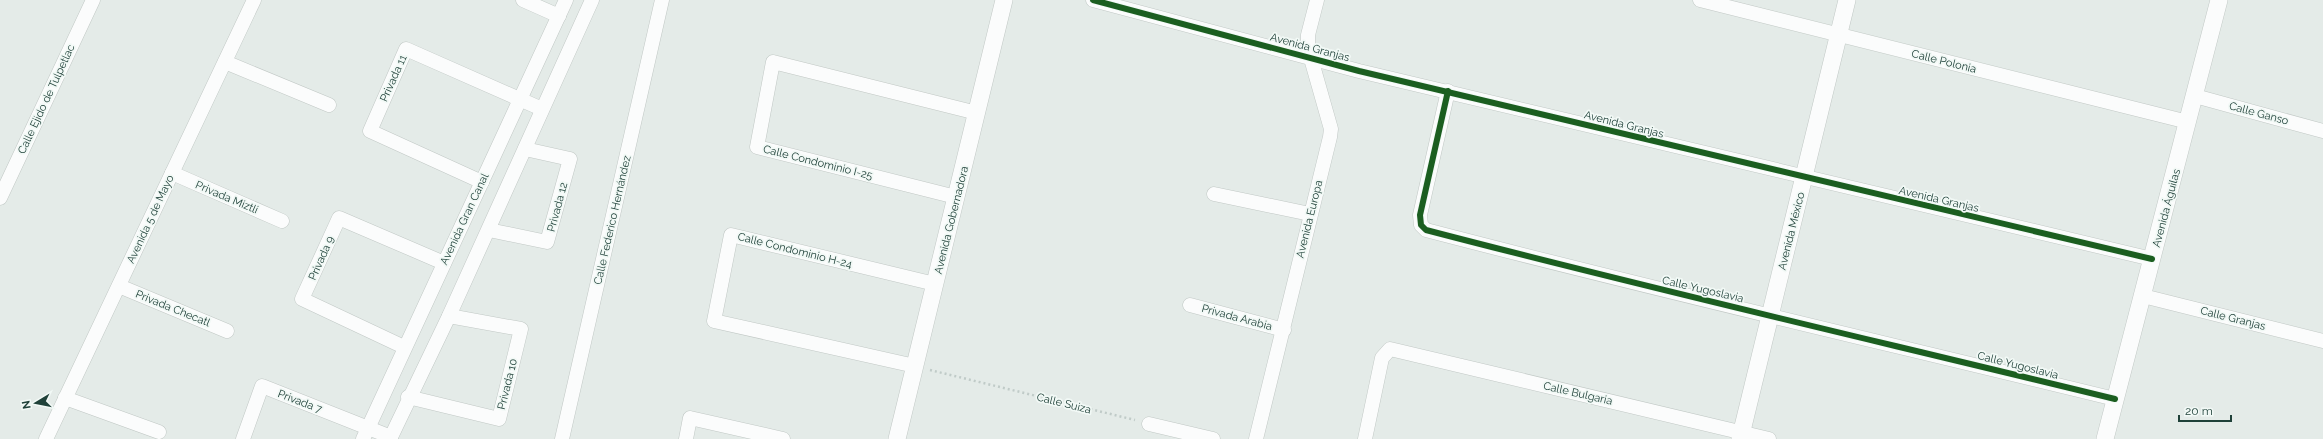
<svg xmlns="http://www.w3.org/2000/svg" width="2323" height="439" viewBox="0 0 2323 439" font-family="Raleway,sans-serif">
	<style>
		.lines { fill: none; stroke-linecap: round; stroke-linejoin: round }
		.minor-casing { stroke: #c1c8c5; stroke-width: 15 }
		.tertiary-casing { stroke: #c1c8c5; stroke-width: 18 }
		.path { stroke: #c0cbc8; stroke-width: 2.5; stroke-dasharray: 2 3; stroke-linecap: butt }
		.minor { stroke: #fbfcfc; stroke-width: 14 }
		.tertiary { stroke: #fbfcfc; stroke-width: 17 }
		.cycleway-casing { stroke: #f2f9f6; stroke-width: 8 }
		.cycleway { stroke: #1b5e20; stroke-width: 6 }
		.labels { text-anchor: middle; stroke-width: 3.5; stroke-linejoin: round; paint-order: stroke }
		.street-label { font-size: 11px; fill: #1f4139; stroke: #f2f9f6 }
	</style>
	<rect width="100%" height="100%" fill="#e4ebe8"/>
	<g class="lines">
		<defs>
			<g id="minor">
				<polyline points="523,0 559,16"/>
				<polyline points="1093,0 1359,71 2152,259"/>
				<polyline points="1700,0 2188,122"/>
				<polyline points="225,62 329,105"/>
				<path d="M1448,91L1420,215L1421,225L1426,230C1655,290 1886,343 2115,399"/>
				<polyline points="2195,96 2323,131"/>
				<polyline points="172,173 282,221"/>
				<polyline points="482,182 370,131 406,49 542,109"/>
				<polyline points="1214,194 1310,214"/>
				<polyline points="956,197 757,147 773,62 977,113"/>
				<polyline points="0,198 93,0"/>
				<polyline points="489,230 547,242 570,159 525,149"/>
				<polyline points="119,286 227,331"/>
				<polyline points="2143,296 2323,341"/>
				<polyline points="1190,305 1284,330"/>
				<polyline points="404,347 302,299 339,218 444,263"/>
				<polyline points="915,366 714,321 731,235 935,284"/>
				<polyline points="408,397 499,419 521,329 449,316"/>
				<polyline points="65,398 159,432"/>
				<polyline points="1149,424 1213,439"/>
				<polyline points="46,439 254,0"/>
				<polyline points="243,439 262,386 391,437"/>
				<polyline points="363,439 566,0"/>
				<polyline points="390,439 449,316 592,0"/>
				<polyline points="562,439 662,0"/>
				<polyline points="686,439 690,418 783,439"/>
				<polyline points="1256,439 1330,137 1331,129 1308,48 1308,35 1317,0"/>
				<polyline points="1365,439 1382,358 1390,349 1769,439"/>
			</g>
			<g id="tertiary">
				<polyline points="897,439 1004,0"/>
				<polyline points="1740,439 1847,0"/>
				<polyline points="2105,439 2219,0"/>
			</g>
		</defs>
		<use href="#minor" class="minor-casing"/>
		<use href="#tertiary" class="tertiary-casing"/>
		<polyline class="path" points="930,370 1135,420"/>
		<use href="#minor" class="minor"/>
		<use href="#tertiary" class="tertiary"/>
		<defs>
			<g id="cycleway">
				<polyline points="1093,0 1359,71 2152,259"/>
				<path d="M1448,91L1420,215L1421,225L1426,230C1655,290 1886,343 2115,399"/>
			</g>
		</defs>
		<use href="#cycleway" class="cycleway-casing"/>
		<use href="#cycleway" class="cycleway"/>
	</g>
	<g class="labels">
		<g class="street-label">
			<text transform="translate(1310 47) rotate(15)" y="4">Avenida Granjas</text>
			<text transform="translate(1944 61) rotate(14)" y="4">Calle Polonia</text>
			<text transform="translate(393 78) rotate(-66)" y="4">Privada 11</text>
			<text transform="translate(46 99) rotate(-65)" y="4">Calle Ejido de Tulpetlac</text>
			<text transform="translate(2259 113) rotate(15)" y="4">Calle Ganso</text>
			<text transform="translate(1624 124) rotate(14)" y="4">Avenida Granjas</text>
			<text transform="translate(818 162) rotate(14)" y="4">Calle Condominio I-25</text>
			<text transform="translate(227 197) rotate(23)" y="4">Privada Miztli</text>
			<text transform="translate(1939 199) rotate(13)" y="4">Avenida Granjas</text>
			<text transform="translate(557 207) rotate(-75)" y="4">Privada 12</text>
			<text transform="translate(2166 208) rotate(-75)" y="4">Avenida Águilas</text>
			<text transform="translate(150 219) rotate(-65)" y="4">Avenida 5 de Mayo</text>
			<text transform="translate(464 219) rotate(-65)" y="4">Avenida Gran Canal</text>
			<text transform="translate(1309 219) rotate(-76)" y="4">Avenida Europa</text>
			<text transform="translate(612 220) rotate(-77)" y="4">Calle Federico Hernández</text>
			<text transform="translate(951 220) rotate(-76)" y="4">Avenida Gobernadora</text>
			<text transform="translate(1791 231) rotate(-76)" y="4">Avenida México</text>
			<text transform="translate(795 250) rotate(14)" y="4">Calle Condominio H-24</text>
			<text transform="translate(321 258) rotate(-66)" y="4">Privada 9</text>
			<text transform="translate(1703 289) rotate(13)" y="4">Calle Yugoslavia</text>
			<text transform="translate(173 308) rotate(22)" y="4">Privada Checatl</text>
			<text transform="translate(1237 317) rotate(15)" y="4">Privada Arabia</text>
			<text transform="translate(2233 318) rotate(14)" y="4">Calle Granjas</text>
			<text transform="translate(2018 365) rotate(14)" y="4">Calle Yugoslavia</text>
			<text transform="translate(507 384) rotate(-76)" y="4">Privada 10</text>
			<text transform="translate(1578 393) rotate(13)" y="4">Calle Bulgaria</text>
			<text transform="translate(300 401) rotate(21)" y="4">Privada 7</text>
			<text transform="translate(1064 403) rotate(14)" y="4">Calle Suiza</text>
		</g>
	</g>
	<g transform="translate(36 403) rotate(260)" stroke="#f2f9f6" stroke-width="3" paint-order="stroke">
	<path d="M0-3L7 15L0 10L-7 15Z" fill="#1f4139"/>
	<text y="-6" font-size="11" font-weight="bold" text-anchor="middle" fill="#1f4139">N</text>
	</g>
	<path d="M2179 415v6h52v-6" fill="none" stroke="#1f4139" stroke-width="2"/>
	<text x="2185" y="415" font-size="12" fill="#1f4139" stroke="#f2f9f6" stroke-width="3" paint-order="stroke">20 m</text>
</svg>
